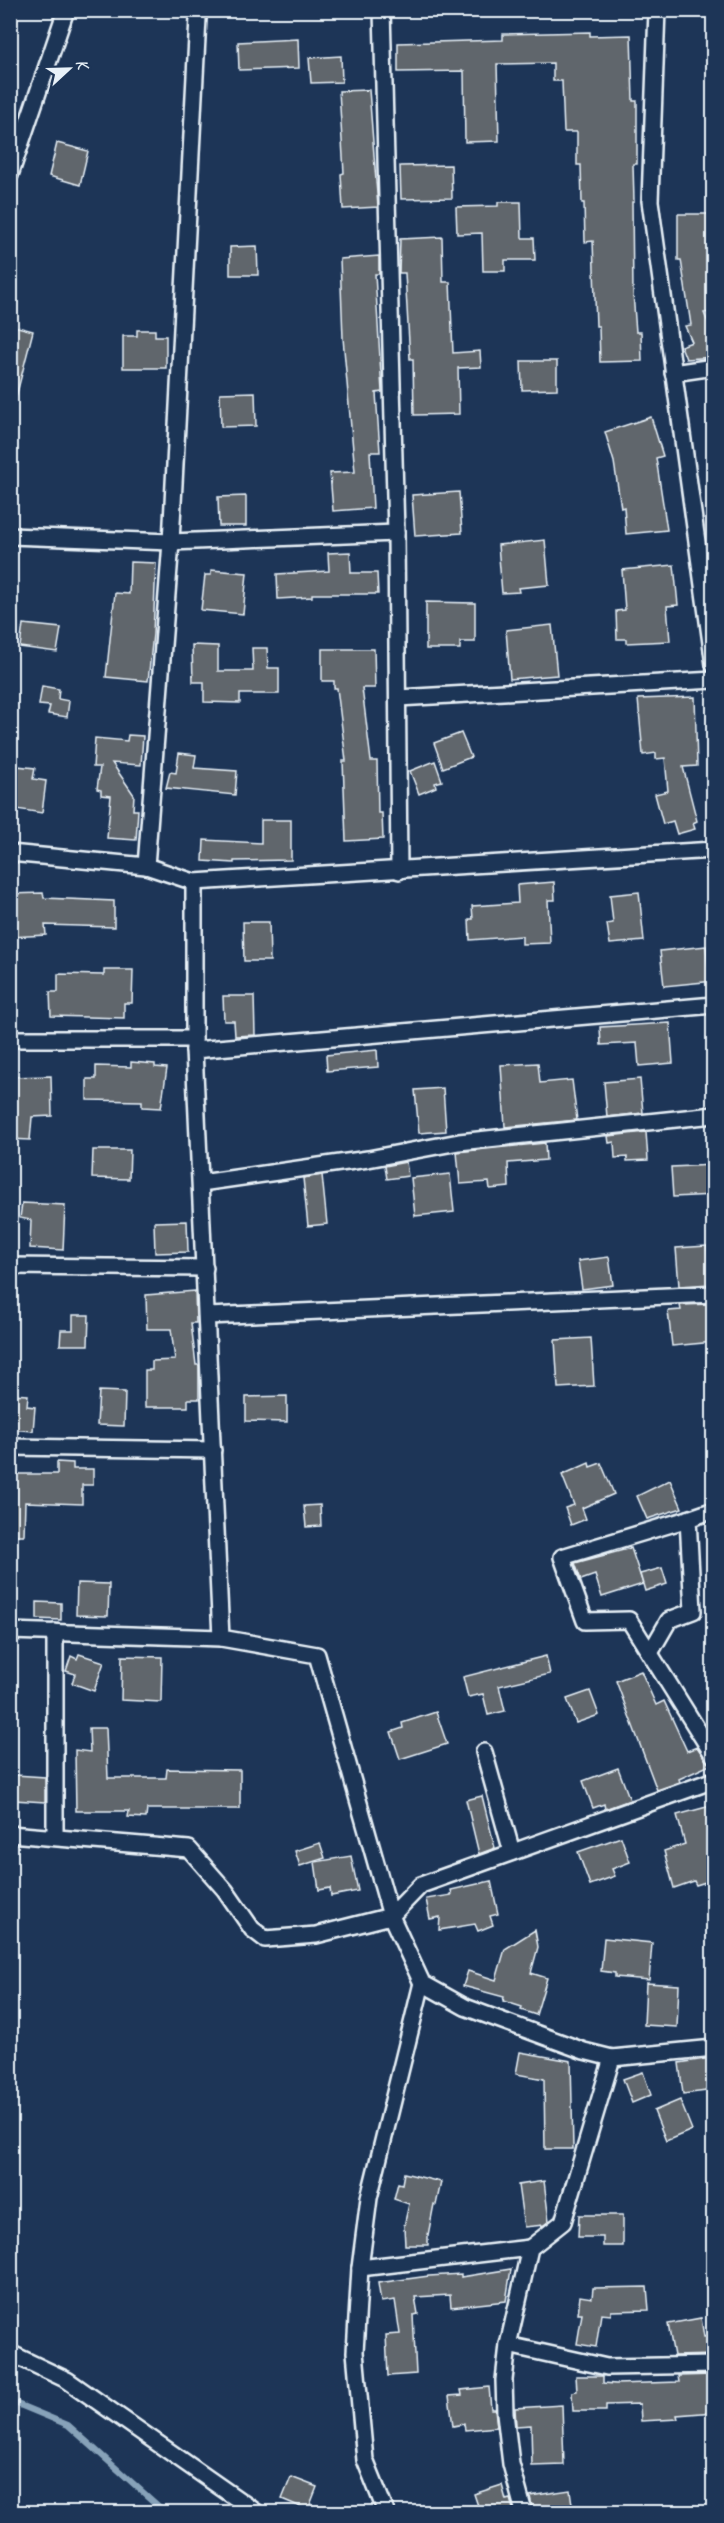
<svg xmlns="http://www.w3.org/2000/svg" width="724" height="2523" viewBox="0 0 724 2523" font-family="Caveat,sans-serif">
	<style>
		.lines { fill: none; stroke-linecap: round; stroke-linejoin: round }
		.stream { stroke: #87a2b9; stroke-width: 6 }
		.building { fill: #61666c; stroke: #e8f1f8; stroke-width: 1.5 }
		.street-casing { stroke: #e8f1f8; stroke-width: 20 }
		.street { stroke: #1d3557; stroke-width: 15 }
	</style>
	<rect width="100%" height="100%" fill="#1d3557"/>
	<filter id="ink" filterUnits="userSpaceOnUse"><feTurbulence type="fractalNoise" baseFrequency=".0167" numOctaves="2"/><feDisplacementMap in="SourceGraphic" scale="12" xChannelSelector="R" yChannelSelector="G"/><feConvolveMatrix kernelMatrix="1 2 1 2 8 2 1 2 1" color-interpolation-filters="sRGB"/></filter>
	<g filter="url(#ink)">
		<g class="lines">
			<polyline class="stream" points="10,2401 68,2425 165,2512"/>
		</g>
		<g class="building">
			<polygon points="590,32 590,36 631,35 633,101 637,101 637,164 633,164 634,202 632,202 633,293 636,332 641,332 642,361 600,362 599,326 596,326 593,241 585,242 584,203 582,203 581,165 577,165 577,132 564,132 562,81 553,81 553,63 497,64 499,141 465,142 464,71 398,72 398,43 503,40 503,34"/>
			<polygon points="298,39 299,68 239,70 238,42"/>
			<polygon points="341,56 342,82 311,83 309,58"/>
			<polygon points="369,90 378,207 343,209 341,174 344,173 339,91"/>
			<polygon points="57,143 88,151 80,185 49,176"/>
			<polygon points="451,165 452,198 401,199 400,166"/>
			<polygon points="498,202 521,202 522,238 534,238 535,260 505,260 505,271 483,271 482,233 457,234 456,207 498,206"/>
			<polygon points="678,214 714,214 714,311 704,313 714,336 714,357 686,359 681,346 692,342 685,326 691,325 681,260 678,260"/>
			<polygon points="442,237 443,282 450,282 453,353 480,351 481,367 458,368 459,414 414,415 413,359 410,359 405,273 399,273 400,239"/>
			<polygon points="257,246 258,275 230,275 230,247"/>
			<polygon points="379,256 379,274 375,274 382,392 376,393 380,452 370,452 373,508 333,511 330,473 355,472 343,338 340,259"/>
			<polygon points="10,325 33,331 16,397 10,396"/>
			<polygon points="137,330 155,330 155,336 166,336 166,368 123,368 123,336 137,336"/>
			<polygon points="521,361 557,361 557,389 522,390"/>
			<polygon points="255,392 256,426 221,427 220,393"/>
			<polygon points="651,417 663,456 656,458 667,530 626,534 624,507 621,508 614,462 605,432"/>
			<polygon points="459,492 462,533 415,536 412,495"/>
			<polygon points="246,496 246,526 219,526 218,497"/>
			<polygon points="545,540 549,585 518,588 519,592 502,593 498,545"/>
			<polygon points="350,552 351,573 377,573 378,594 312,594 312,597 278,599 277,574 329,571 328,553"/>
			<polygon points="130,562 156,563 153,634 148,681 106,677 115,593 129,594"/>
			<polygon points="674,565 678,605 667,606 670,641 626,643 626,639 617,639 616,611 625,610 622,570"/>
			<polygon points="211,570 247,573 243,614 201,610 205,575 211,575"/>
			<polygon points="426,602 475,603 475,642 460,642 460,649 426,649"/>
			<polygon points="23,624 61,628 57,652 20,647"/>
			<polygon points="552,625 557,675 510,679 506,630"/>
			<polygon points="192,645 218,646 218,671 253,671 252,648 267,648 268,668 279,668 279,694 240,694 240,703 204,702 204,682 193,682"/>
			<polygon points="322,649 374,649 375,688 362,688 371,761 377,761 378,813 382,813 383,839 346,841 343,761 346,761 337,688 334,688 334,681 322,681"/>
			<polygon points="42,686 59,689 58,699 69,701 67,717 48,714 50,706 39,705"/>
			<polygon points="695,697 697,766 683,767 697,821 693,823 695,829 677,834 673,821 663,824 655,794 668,791 665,758 656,759 656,753 643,755 638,699"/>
			<polygon points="461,733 471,757 443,768 434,743"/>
			<polygon points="128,735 143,736 141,765 112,763 134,795 133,810 138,810 136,840 107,838 111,796 101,795 101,790 97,789 100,767 93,767 95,738 127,741"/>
			<polygon points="179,753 196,755 194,768 237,771 235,795 166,788 170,772 176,773"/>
			<polygon points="435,761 442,781 435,783 436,787 419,794 410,771"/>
			<polygon points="17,766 35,768 33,779 46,781 42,813 10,808"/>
			<polygon points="261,820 291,820 291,860 234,861 234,863 203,861 204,840 261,843"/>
			<polygon points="554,882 555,900 548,900 550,943 522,944 522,936 470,940 469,919 473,919 472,906 518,903 517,885"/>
			<polygon points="639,892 644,941 610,944 607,924 613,923 610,895"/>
			<polygon points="43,893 44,898 114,901 114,927 45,925 46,935 10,937 10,894"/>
			<polygon points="243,922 269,922 270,961 244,961"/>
			<polygon points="706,946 708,966 712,965 714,981 664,986 660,951"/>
			<polygon points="104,970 133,970 132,1003 124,1003 124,1018 51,1016 50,992 58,992 58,974 104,975"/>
			<polygon points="223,996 254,996 255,1035 235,1036 234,1021 224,1021"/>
			<polygon points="670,1023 673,1063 639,1066 637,1043 601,1045 600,1027"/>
			<polygon points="377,1050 378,1067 327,1071 326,1055"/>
			<polygon points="131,1062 155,1064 155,1067 167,1068 161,1108 142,1107 142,1101 87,1100 87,1079 96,1079 96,1066 131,1067"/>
			<polygon points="538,1063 540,1083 572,1080 577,1120 505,1127 501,1065"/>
			<polygon points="51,1076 52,1116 32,1117 30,1140 10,1139 10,1077"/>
			<polygon points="640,1079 643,1113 607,1117 604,1082"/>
			<polygon points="443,1088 446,1131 419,1133 415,1090"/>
			<polygon points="646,1132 648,1160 627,1161 627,1157 615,1158 614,1142 609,1143 608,1136"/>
			<polygon points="545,1143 546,1160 508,1163 509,1187 490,1189 489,1182 460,1184 457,1152"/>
			<polygon points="93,1150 130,1150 129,1179 92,1178"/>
			<polygon points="406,1162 408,1176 387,1179 385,1166"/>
			<polygon points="714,1165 714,1195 673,1197 671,1167"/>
			<polygon points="450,1174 454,1212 415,1216 411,1178"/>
			<polygon points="322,1175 327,1224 308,1226 303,1178"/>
			<polygon points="22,1203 65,1205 63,1250 30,1248 31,1220 20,1218"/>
			<polygon points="187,1221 188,1252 155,1253 154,1222"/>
			<polygon points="707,1246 711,1284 679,1286 676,1248"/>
			<polygon points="609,1257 613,1285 582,1289 578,1261"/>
			<polygon points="195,1291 196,1323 191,1323 196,1365 199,1365 199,1399 188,1399 188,1407 145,1407 145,1370 152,1370 152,1361 175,1360 171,1329 147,1329 146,1295"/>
			<polygon points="712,1304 714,1342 672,1346 668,1311 681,1310 680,1305"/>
			<polygon points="73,1315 89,1315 88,1345 60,1345 61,1330 73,1330"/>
			<polygon points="591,1338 594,1386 558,1388 555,1340"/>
			<polygon points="99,1391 125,1392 124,1426 97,1425"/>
			<polygon points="10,1394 28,1395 27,1406 35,1407 33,1431 10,1429"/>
			<polygon points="287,1396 287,1422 246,1421 246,1397"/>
			<polygon points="57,1462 73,1463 73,1469 93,1469 93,1485 82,1485 82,1504 25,1502 24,1535 10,1535 10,1474 57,1474"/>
			<polygon points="589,1463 590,1467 601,1463 614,1494 582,1508 586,1519 571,1525 565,1508 574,1505 562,1475"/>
			<polygon points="670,1480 682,1508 647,1519 637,1496"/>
			<polygon points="320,1505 321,1526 306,1527 304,1506"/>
			<polygon points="631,1548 643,1584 602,1597 595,1575 581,1580 575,1563"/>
			<polygon points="662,1568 667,1584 645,1591 640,1574"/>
			<polygon points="77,1583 109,1584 108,1616 76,1615"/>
			<polygon points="37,1602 61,1603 61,1620 37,1619"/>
			<polygon points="79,1654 104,1662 94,1691 72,1683 75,1674 66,1671 71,1656 77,1659"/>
			<polygon points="122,1656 162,1657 161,1702 121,1700"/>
			<polygon points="546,1656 550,1674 499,1686 505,1711 488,1715 483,1694 468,1697 463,1677"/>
			<polygon points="641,1671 656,1705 664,1701 687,1751 697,1747 710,1765 679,1779 680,1782 657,1790 616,1681"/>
			<polygon points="590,1691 599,1715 576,1723 567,1699"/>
			<polygon points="436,1712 447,1744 400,1759 391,1732 403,1728 402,1723"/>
			<polygon points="89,1728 106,1728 108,1778 166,1778 167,1769 240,1770 240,1809 147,1809 146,1818 128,1817 129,1811 76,1811 75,1750 90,1752"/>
			<polygon points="618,1768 630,1800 605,1809 604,1804 593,1808 583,1781"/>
			<polygon points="15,1775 45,1777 45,1802 14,1800"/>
			<polygon points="482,1796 495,1848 479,1854 466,1800"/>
			<polygon points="714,1805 714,1868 708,1870 712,1880 696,1885 694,1881 674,1888 664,1851 685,1844 677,1815"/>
			<polygon points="621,1837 630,1862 612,1869 615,1876 590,1885 578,1852"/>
			<polygon points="320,1843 325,1858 300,1866 295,1851"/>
			<polygon points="351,1856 358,1891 331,1896 330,1888 319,1890 315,1862"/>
			<polygon points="491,1881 498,1914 490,1916 493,1925 478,1931 475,1924 439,1930 440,1917 430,1919 426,1899 452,1895 451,1890"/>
			<polygon points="535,1930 538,1947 531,1973 547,1978 536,2015 521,2010 522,2007 503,2001 504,1997 463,1986 468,1971 496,1980 505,1949"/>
			<polygon points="604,1938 652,1943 649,1980 615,1977 615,1973 601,1971"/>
			<polygon points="646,1983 679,1985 677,2027 644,2025"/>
			<polygon points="520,2052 571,2061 573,2149 545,2149 544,2079 516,2074"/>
			<polygon points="712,2058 714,2090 683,2094 679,2063"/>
			<polygon points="643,2072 651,2095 632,2103 623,2079"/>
			<polygon points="680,2100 692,2130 666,2141 654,2111"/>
			<polygon points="404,2173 441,2182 436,2205 434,2204 428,2235 428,2245 405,2245 404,2226 409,2204 394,2199 398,2183 402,2184"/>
			<polygon points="544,2181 549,2221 544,2225 524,2227 518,2185"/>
			<polygon points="579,2215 623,2215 623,2246 603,2246 603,2237 578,2237"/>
			<polygon points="511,2269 506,2301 451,2307 450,2295 415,2297 418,2314 413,2315 416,2374 388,2376 386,2335 400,2334 395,2300 381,2302 378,2283 429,2276 461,2274 461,2277"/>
			<polygon points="647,2287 649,2310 611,2311 611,2315 601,2314 596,2347 577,2344 582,2314 578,2314 580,2296 592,2298 593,2288"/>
			<polygon points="701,2318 704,2337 714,2336 714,2355 674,2356 668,2324"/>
			<polygon points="714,2375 714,2412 677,2415 678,2419 641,2421 640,2404 606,2405 606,2411 573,2411 572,2392 577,2391 576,2376 603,2376 603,2383 616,2384 679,2382 678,2376"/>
			<polygon points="489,2387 491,2409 495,2409 497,2427 465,2430 464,2424 453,2426 449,2396 462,2395 461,2390"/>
			<polygon points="562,2405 564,2465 532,2466 531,2425 516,2426 515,2408"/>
			<polygon points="291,2477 317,2487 308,2510 282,2499"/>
			<polygon points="502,2485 506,2500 510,2499 514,2512 480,2512 474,2494"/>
			<polygon points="570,2490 573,2512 533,2512 530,2496"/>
		</g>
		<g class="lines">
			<defs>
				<g id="street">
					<polyline points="382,10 396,533 399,871"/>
					<polyline points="657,10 650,201 714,665"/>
					<polyline points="10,175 66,10"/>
					<polyline points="673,373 714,367"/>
					<polyline points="10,536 171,542 396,533"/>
					<polyline points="398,698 714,680"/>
					<polyline points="10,853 146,866 194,882 714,850"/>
					<polyline points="146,866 171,542 198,18"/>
					<polyline points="194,882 194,1050 221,1638 317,1655 391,1916 422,1983 465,2007 584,2051 612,2058 714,2048"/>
					<polyline points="10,1039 194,1039"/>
					<polyline points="194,1050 714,1005"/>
					<polyline points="201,1183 368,1159 459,1142 714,1115"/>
					<polyline points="10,1266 205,1268"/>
					<polyline points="208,1316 714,1294"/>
					<polyline points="10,1447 213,1450"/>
					<polyline points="688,1519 562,1557 585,1621 629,1620 714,1756"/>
					<polyline points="10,1631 221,1638"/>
					<polyline points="650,1653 669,1620 693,1611 688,1519 714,1510"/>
					<polyline points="484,1752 512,1852"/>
					<polyline points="10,1834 189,1849 225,1890 252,1929 265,1939 316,1935 391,1916 421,1885 714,1780"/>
					<polyline points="55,1837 55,1632"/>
					<polyline points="360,2268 530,2248"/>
					<polyline points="508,2345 607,2367 714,2365"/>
					<polyline points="10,2353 67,2380 256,2512"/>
					<polyline points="386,2512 365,2460 355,2352 360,2268 369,2198 422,1983"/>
					<polyline points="524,2512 511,2464 505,2413 504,2380 508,2345 530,2248 563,2222 612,2058"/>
				</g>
			</defs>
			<use href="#street" class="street-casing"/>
			<use href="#street" class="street"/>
		</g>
	</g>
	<rect width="724" height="2523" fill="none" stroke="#1d3557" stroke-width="36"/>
	<rect x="18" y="18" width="688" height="2487" fill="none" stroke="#e8f1f8" stroke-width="2" filter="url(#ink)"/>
	<g transform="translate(69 69) rotate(68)" stroke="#1d3557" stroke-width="4.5" paint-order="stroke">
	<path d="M0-4.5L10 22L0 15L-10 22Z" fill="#e8f1f8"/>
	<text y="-9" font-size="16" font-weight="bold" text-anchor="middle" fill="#e8f1f8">K</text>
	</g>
</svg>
